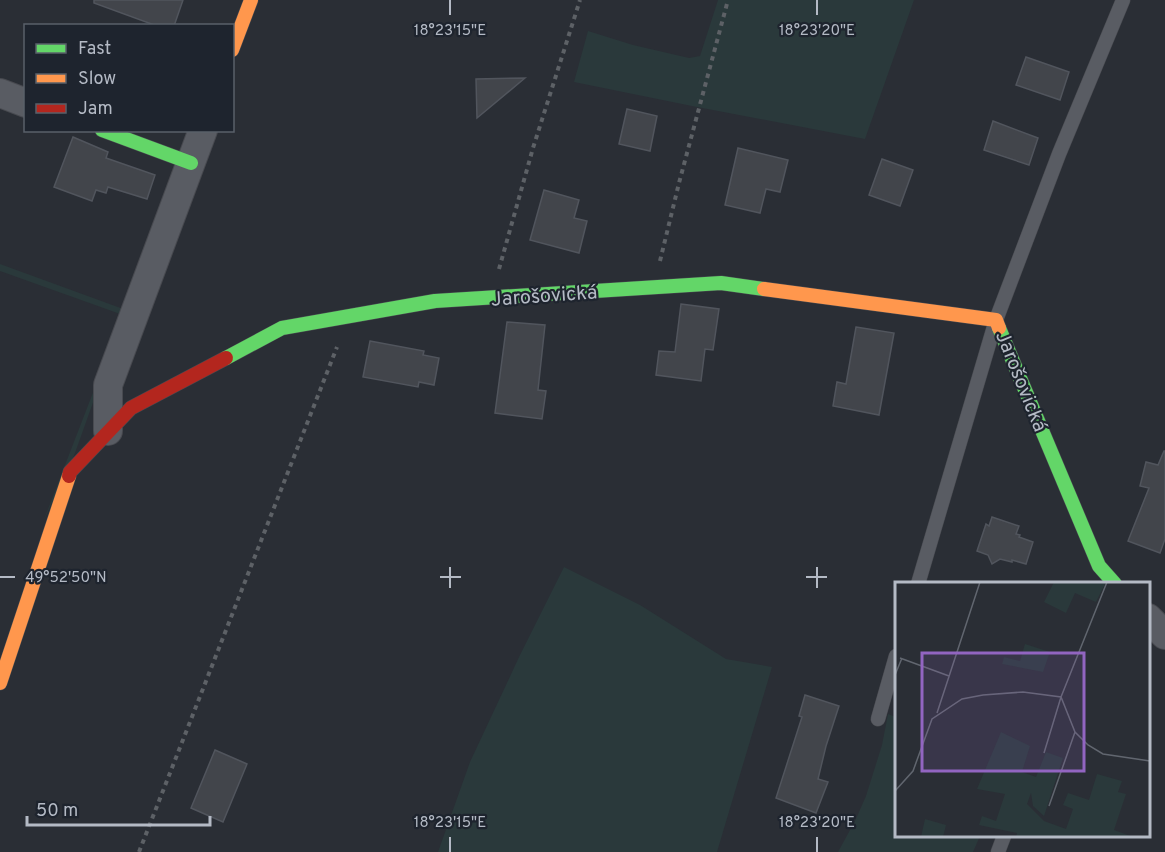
<svg xmlns="http://www.w3.org/2000/svg" width="1165" height="852" viewBox="0 0 1165 852" font-family="Overpass,sans-serif">
	<style>
		.green { fill: #2a393b }
		.building { fill: #42454b; stroke: #51555d; stroke-width: 1.5 }
		.lines { fill: none; stroke-linecap: round; stroke-linejoin: round }
		.lane-casing { stroke: #484a50; stroke-width: 15 }
		.street-casing { stroke: #484a50; stroke-width: 30 }
		.fast-casing { stroke: #484a50; stroke-width: 15 }
		.slow-casing { stroke: #484a50; stroke-width: 15 }
		.jam-casing { stroke: #484a50; stroke-width: 15 }
		.path { stroke: #5d6166; stroke-width: 4; stroke-dasharray: 4.5 4.5; stroke-linecap: butt }
		.lane { stroke: #595c63; stroke-width: 14 }
		.street { stroke: #595c63; stroke-width: 28 }
		.fast { stroke: #63d668; stroke-width: 14 }
		.slow { stroke: #ff974d; stroke-width: 14 }
		.jam { stroke: #b3261e; stroke-width: 14 }
		.ticks { fill: none; stroke: #b4bac5; stroke-width: 2 }
		.labels { text-anchor: middle; stroke-width: 4.5; stroke-linejoin: round; paint-order: stroke }
		.street-label { font-size: 20px; fill: #b4bac5; stroke: #1e242e }
		.inset-road { fill: none; stroke: #61666f; stroke-width: 1.5 }
		.view { fill: #9265c1; fill-opacity: 0.15; stroke: #9265c1; stroke-width: 3 }
		.inset-edge { fill: none; stroke: #b4bac5; stroke-width: 3 }
		.ticks-label { font-size: 15px; text-anchor: middle; fill: #b4bac5; stroke: #1e242e; stroke-width: 4.5; stroke-linejoin: round; paint-order: stroke }
	</style>
	<rect width="100%" height="100%" fill="#2a2e35"/>
	<g class="green">
		<polygon points="718,0 914,0 865,139 692,106 574,82 588,31 633,45 689,58 700,56"/>
		<polygon points="0,264 126,310 75,453 43,522 123,315 0,271"/>
		<polygon points="564,567 640,605 726,659 772,667 717,852 438,852 470,762 520,655"/>
		<polygon points="888,714 896,717 896,836 980,836 973,852 838,852 855,821 866,796 882,745"/>
	</g>
	<g class="building">
		<polygon points="94,0 183,0 174,26 157,26 94,3"/>
		<polygon points="1026,57 1069,72 1060,100 1016,85"/>
		<polygon points="525,78 477,118 476,79"/>
		<polygon points="627,109 657,116 650,151 619,144"/>
		<polygon points="993,121 1038,138 1029,165 984,150"/>
		<polygon points="73,137 108,152 106,158 155,175 147,199 108,187 106,193 96,190 92,201 54,187"/>
		<polygon points="738,148 788,160 780,192 766,189 760,213 725,205"/>
		<polygon points="882,159 913,170 900,206 869,195"/>
		<polygon points="544,190 579,200 574,218 587,221 579,253 530,240"/>
		<polygon points="681,304 719,309 713,350 705,349 701,381 656,375 659,351 675,352"/>
		<polygon points="507,322 545,325 538,390 546,391 542,419 495,413"/>
		<polygon points="856,327 894,333 879,415 833,406 837,382 846,384"/>
		<polygon points="370,341 424,351 423,355 439,358 434,385 419,382 418,387 363,377"/>
		<polygon points="1164,451 1165,451 1165,539 1160,553 1128,541 1149,488 1140,486 1146,462 1158,465"/>
		<polygon points="992,517 1019,526 1016,534 1020,535 1019,537 1033,542 1026,564 1012,560 1012,562 1000,559 992,564 988,555 977,551 986,524 989,526"/>
		<polygon points="805,695 839,706 826,746 818,779 828,782 816,813 776,798 802,717 799,716"/>
		<polygon points="215,750 247,764 223,822 191,808"/>
	</g>
	<g class="lines">
		<defs>
			<g id="lane">
				<polyline points="918,584 996,320 1059,154 1123,0"/>
				<polyline points="878,719 896,656"/>
				<polyline points="998,852 1004,836"/>
			</g>
			<g id="street">
				<polyline points="0,93 26,103"/>
				<polyline points="108,431 108,385 203,130"/>
				<polyline points="1148,618 1165,635"/>
			</g>
			<g id="fast">
				<polyline points="102,130 191,163"/>
				<polyline points="999,328 1099,566 1115,584"/>
				<polyline points="226,358 282,328 435,301 721,283 764,289"/>
			</g>
			<g id="slow">
				<polyline points="232,50 251,0"/>
				<polyline points="764,289 996,320 999,328"/>
				<polyline points="0,683 69,476"/>
			</g>
			<polyline id="jam" points="69,476 70,472 131,408 226,358"/>
		</defs>
		<use href="#lane" class="lane-casing"/>
		<use href="#street" class="street-casing"/>
		<use href="#fast" class="fast-casing"/>
		<use href="#slow" class="slow-casing"/>
		<use href="#jam" class="jam-casing"/>
		<g class="path">
			<polyline points="660,261 679,183 728,0"/>
			<polyline points="499,269 533,148 580,0"/>
			<polyline points="139,852 337,347"/>
		</g>
		<use href="#lane" class="lane"/>
		<use href="#street" class="street"/>
		<use href="#fast" class="fast"/>
		<use href="#slow" class="slow"/>
		<use href="#jam" class="jam"/>
	</g>
	<path class="ticks" d="M450,0V15M817,0V15M450,567V588M817,567V588M0,577H15M440,577H461M806,577H827M450,837V852M817,837V852"/>
	<g class="labels">
		<g class="street-label">
			<text transform="translate(544 295) rotate(-4)" y="7">Jarošovická</text>
			<text transform="translate(1022 381) rotate(68)" y="7">Jarošovická</text>
		</g>
	</g>
	<g transform="translate(895 582)">
		<rect width="255" height="255" fill="#2a2e35"/>
		<path d="M159,0H211L201,20L180,11L171,31L149,20ZM130,62L155,70L148,90L107,82L109,75L125,79ZM106,150L135,164L127,190L141,195L151,170L168,176L149,234L138,224L136,211L132,222L149,239L171,247L178,227L168,223L173,211L194,218L202,192L227,199L223,210L231,212L219,248L238,255H121L122,251L84,243L87,234L101,239L110,212L82,207ZM30,237L51,243L48,255H26Z" fill="#2a393b"/>
		<path class="inset-road" d="M5,76L54,94M0,93L7,76M42,131L85,0M149,171L166,115L212,0M0,209L18,189L37,137L67,117L88,113L128,110L166,115L180,150L193,163L208,172L255,179M154,224L180,150"/>
		<path class="view" d="M27,71H189V189H27Z"/>
		<rect width="255" height="255" class="inset-edge"/>
	</g>
	<g class="ticks-label">
		<text x="450" y="35">18°23'15"E</text>
		<text x="817" y="35">18°23'20"E</text>
		<text x="66" y="582">49°52'50"N</text>
		<text x="450" y="827">18°23'15"E</text>
		<text x="817" y="827">18°23'20"E</text>
	</g>
	<rect x="24" y="24" width="210" height="108" fill="#1e242e" stroke="#5a606a" stroke-width="1.5"/>
	<rect x="36" y="44" width="30" height="9" fill="#63d668" stroke="#5a606a" stroke-width="1.5"/>
	<text x="78" y="54" font-size="18" fill="#b4bac5">Fast</text>
	<rect x="36" y="74" width="30" height="9" fill="#ff974d" stroke="#5a606a" stroke-width="1.5"/>
	<text x="78" y="84" font-size="18" fill="#b4bac5">Slow</text>
	<rect x="36" y="104" width="30" height="9" fill="#b3261e" stroke="#5a606a" stroke-width="1.5"/>
	<text x="78" y="114" font-size="18" fill="#b4bac5">Jam</text>
	<path d="M27 816v9h183v-9" fill="none" stroke="#b4bac5" stroke-width="3"/>
	<text x="36" y="816" font-size="18" fill="#b4bac5" stroke="#1e242e" stroke-width="4.5" paint-order="stroke">50 m</text>
</svg>
